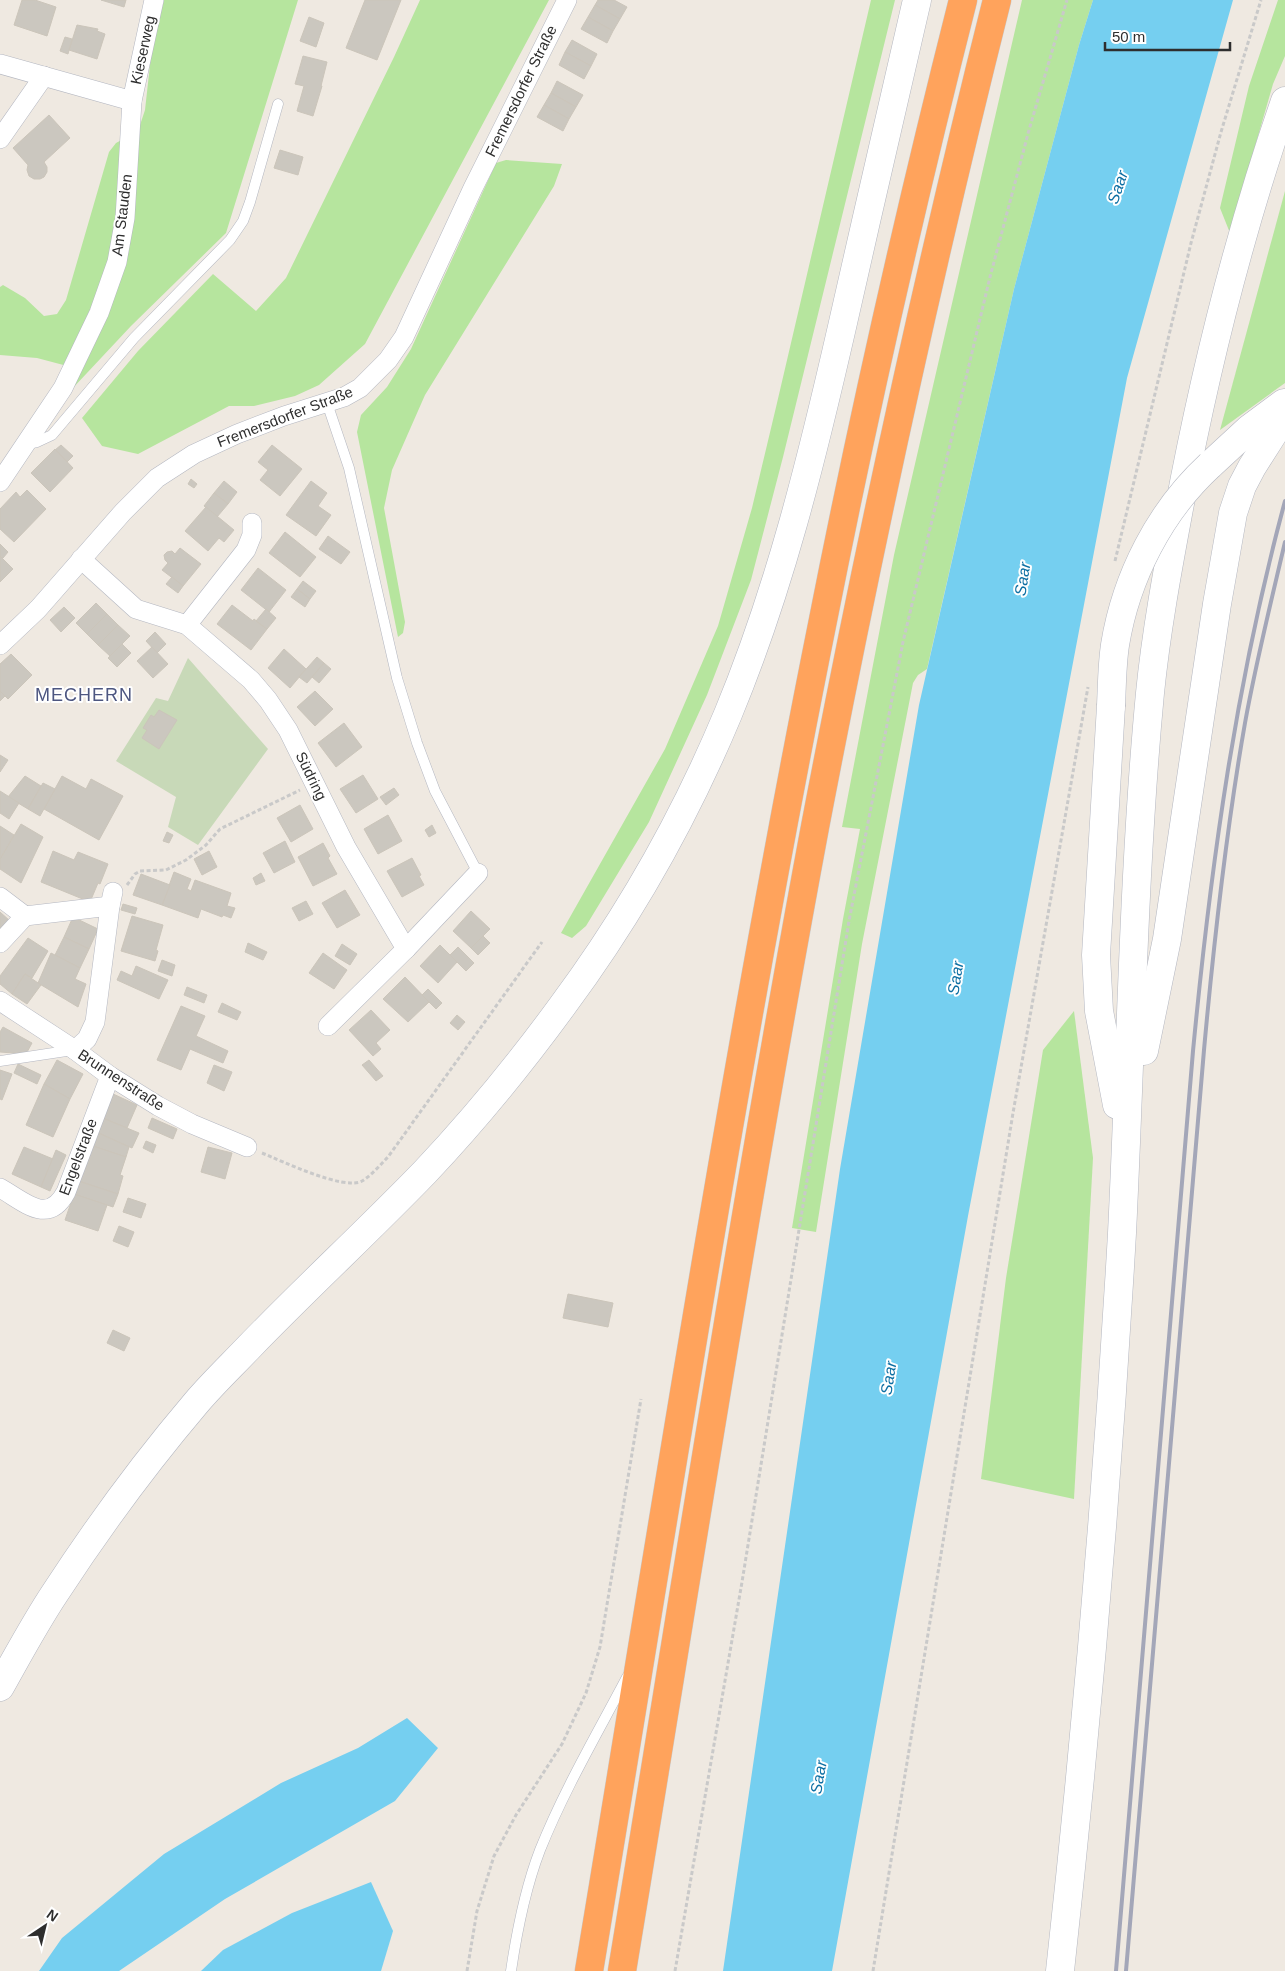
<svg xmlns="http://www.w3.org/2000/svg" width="1285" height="1971" viewBox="0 0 1285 1971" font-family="Helvetica,sans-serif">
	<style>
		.green { fill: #b6e59e }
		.cemetery { fill: #c8d9b8 }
		.water { fill: #75cff0 }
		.building { fill: #cbc7bf; stroke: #cbc5ba }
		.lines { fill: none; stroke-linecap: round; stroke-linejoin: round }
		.lane-casing { stroke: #b4b7c1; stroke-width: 11 }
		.street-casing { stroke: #b4b7c1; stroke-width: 20 }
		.secondary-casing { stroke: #b4b7c1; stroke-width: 29 }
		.highway-casing { stroke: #c9c9c9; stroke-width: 29 }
		.path { stroke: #c9c9c9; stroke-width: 3; stroke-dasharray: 4 2.5; stroke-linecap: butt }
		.lane { stroke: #fff; stroke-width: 10 }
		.street { stroke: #fff; stroke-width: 19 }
		.secondary { stroke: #fff; stroke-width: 28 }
		.highway { stroke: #ffa35c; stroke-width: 28 }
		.rail { stroke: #a3a6b8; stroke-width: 4 }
		.secondary-bridge-casing { stroke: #b4b7c1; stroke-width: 29; stroke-linecap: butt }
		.secondary-bridge { stroke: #fff; stroke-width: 28 }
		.labels { text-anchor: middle; stroke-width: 4; stroke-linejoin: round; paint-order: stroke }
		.street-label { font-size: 15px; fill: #2e2e2e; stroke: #fff }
		.water-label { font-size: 16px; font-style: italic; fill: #0d6fa3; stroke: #fff }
		.quarter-label { font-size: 18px; letter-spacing: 1px; fill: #4d5680; stroke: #fff }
	</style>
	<rect width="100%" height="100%" fill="#efe9e1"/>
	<g class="green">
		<polygon points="164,0 298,0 226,233 131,326 72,389 71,367 37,358 0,355 0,287 3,285 25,298 44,316 57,314 66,300 109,152 116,143 138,131 145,110 152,47"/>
		<polygon points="420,0 549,0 365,344 319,385 295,396 254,406 229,406 138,454 102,446 82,418 138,351 213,274 256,311 286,278 394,57"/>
		<polygon points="871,0 895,0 783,457 751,580 707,695 649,822 586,926 572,938 561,933 665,749 718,626 752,508 777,403"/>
		<polygon points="1022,0 1093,0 1079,45 1014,289 927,669 918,675 913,683 862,944 816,1232 792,1228 843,919 860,829 842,827 894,555"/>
		<polygon points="1278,0 1285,0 1285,56 1273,84 1230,233 1220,208 1249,86"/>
		<polygon points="506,160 562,164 554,186 425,395 392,470 384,508 405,622 403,633 398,637 357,432 361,415 387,387 411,349 496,163"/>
		<polygon points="1285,191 1285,383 1220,430"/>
		<polygon points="1074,1011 1093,1158 1074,1499 981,1479 1006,1278 1043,1050"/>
	</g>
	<polygon class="cemetery" points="188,658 268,749 198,845 168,827 176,797 116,761 156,698 168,701"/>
	<g class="water">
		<polygon points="1093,0 1233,0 1127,378 968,1216 832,1971 723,1971 840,1169 919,705 1014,289 1079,45"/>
		<polygon points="407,1718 438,1748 395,1801 225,1899 119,1971 39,1971 62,1938 164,1854 281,1783 358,1748"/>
		<polygon points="371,1882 393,1931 381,1971 201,1971 223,1950 292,1913"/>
	</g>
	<g class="building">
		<polygon points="22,0 35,0 56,7 47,36 14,25"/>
		<polygon points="101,0 126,0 124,7"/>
		<polygon points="365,0 401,0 377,60 346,48"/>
		<polygon points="598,0 614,0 627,7 620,19 595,5"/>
		<polygon points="595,5 620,19 613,31 588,17"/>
		<polygon points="309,17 324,23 316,47 300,41"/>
		<polygon points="588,17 613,31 607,43 581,29"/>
		<polygon points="77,25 98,29 97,31 105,34 97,59 69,50"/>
		<polygon points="65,37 72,39 68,54 60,51"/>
		<polygon points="572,40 597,54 591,66 565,52"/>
		<polygon points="565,52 591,66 584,79 559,65"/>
		<polygon points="303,56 327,62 321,86 322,86 313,116 297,111 304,86 295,84"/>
		<polygon points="557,81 583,95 576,107 551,93"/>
		<polygon points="551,93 576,107 569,119 544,105"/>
		<polygon points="544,105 569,119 563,131 537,117"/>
		<polygon points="49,115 70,138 44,162 47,167 47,172 44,177 40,179 34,179 29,176 27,170 28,165 13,148"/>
		<polygon points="280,150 303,157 298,175 274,168"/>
		<polygon points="61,445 73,456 67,462 55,450"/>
		<polygon points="272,445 302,469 280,496 260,480 268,470 258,462"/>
		<polygon points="55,449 73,468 50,492 31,473"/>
		<polygon points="191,479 197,484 194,488 188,484"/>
		<polygon points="224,481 237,492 228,504 214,493"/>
		<polygon points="311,481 327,493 318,506 331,515 316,536 286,515"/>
		<polygon points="27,490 46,509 14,542 0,529 0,509 16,492 20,497"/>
		<polygon points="214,493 228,504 217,517 204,506"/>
		<polygon points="206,507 234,530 224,542 219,538 208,551 185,531"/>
		<polygon points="285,532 316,557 300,577 269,553"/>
		<polygon points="328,536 350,552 341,564 319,549"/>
		<polygon points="0,544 8,552 3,558 0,556"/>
		<polygon points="180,548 201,564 183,586 162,570 168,563 165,560 164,555 167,552 172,551 175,554"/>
		<polygon points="0,556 13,569 0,582"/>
		<polygon points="258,568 286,590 269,612 241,590"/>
		<polygon points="172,577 183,586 178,593 166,584"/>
		<polygon points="303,581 316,591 310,599 297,589"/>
		<polygon points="297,589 310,599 305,607 291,597"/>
		<polygon points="96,603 107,614 87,634 76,623"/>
		<polygon points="232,605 253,621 254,619 267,629 251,650 217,624"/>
		<polygon points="64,607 75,618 61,632 50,620"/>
		<polygon points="266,609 276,618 267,629 256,621"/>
		<polygon points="107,614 118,625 98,645 87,634"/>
		<polygon points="118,625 130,636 110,656 98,645"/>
		<polygon points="155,632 166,644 157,653 146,641"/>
		<polygon points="122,644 131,653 117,667 108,658"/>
		<polygon points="152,647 168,664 153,678 137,661"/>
		<polygon points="284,649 306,669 290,688 268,668"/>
		<polygon points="11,654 32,675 8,699 0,691 0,664"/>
		<polygon points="317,657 324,663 307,683 299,677"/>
		<polygon points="324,663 331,669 319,683 312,677"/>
		<polygon points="0,691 5,696 0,701"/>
		<polygon points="315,691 333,709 315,726 297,707"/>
		<polygon points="159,710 177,720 159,749 142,738 147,730 143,728 151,715 154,717"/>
		<polygon points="344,723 362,747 336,767 318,743"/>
		<polygon points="0,755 8,760 0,772"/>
		<polygon points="363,775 378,799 356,813 340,789"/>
		<polygon points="25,776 41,786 28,809 8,797"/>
		<polygon points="62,776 86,789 91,779 123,796 99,840 44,809"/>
		<polygon points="43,783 55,789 40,816 28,809"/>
		<polygon points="394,788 399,795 386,805 380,797"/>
		<polygon points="0,791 19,803 9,819 0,813"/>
		<polygon points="300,805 313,829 291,842 277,818"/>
		<polygon points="388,815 402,841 378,854 364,829"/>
		<polygon points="21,824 43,837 21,883 0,869 0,859"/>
		<polygon points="432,825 436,833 429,837 425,830"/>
		<polygon points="0,826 14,835 0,859"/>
		<polygon points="167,832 173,835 169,843 163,841"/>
		<polygon points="285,841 295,862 274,873 263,853"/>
		<polygon points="323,843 330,856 328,858 337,874 313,886 298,857"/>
		<polygon points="53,851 74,860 78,852 108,864 100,884 98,883 90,902 41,882"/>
		<polygon points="209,851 217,867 202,875 194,859"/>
		<polygon points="412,858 421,875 419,876 424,885 402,897 387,871"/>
		<polygon points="174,872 191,879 187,889 191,891 195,880 231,893 227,906 235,908 231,918 223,915 222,917 201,909 198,918 162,905"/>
		<polygon points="261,873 265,881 256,885 253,878"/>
		<polygon points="141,874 170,885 162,905 133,895"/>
		<polygon points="345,890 360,915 337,928 322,903"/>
		<polygon points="306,901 313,914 299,921 292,908"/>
		<polygon points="123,904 137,908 135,914 121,910"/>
		<polygon points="471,911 490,929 471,948 453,931"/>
		<polygon points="0,912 10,921 0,932"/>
		<polygon points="132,916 163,925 156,950 158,951 155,961 121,951"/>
		<polygon points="73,917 98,929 89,949 64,937"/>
		<polygon points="483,936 490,943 478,955 471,948"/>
		<polygon points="64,937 89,949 80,968 55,955"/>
		<polygon points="28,938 48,951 32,978 25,974 12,994 0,984 0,976"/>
		<polygon points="248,943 267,952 263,960 245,952"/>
		<polygon points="342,944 357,954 350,965 335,956"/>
		<polygon points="440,945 457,962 438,983 420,966"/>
		<polygon points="458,947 474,963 466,971 450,955"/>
		<polygon points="51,953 80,968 75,979 86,984 78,1007 38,983"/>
		<polygon points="323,953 347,970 334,989 309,973"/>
		<polygon points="162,960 175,965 172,976 158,971"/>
		<polygon points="136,966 168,980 159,999 117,980 121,971 132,976"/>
		<polygon points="25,974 41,985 27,1004 12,994"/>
		<polygon points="405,977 429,1002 408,1022 383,999"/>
		<polygon points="187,987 207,995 204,1003 184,995"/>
		<polygon points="428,989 442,1003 436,1009 422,995"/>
		<polygon points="222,1003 241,1012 237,1020 218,1012"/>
		<polygon points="181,1006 205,1016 196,1036 228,1051 223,1063 190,1049 181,1070 157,1060"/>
		<polygon points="371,1010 390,1030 376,1043 381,1049 373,1056 349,1030"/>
		<polygon points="457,1015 465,1022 458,1030 450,1023"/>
		<polygon points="3,1027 32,1043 26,1054 0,1052 0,1032"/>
		<polygon points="57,1060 83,1074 70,1099 44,1084"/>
		<polygon points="369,1060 383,1076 376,1081 362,1065"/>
		<polygon points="18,1064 41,1075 37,1084 14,1073"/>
		<polygon points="214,1065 232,1072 224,1091 207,1083"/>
		<polygon points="0,1070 12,1074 2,1100 0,1099"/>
		<polygon points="44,1084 70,1099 53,1137 26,1125"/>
		<polygon points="111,1093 137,1105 127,1128 100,1117"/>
		<polygon points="100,1117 139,1133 132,1148 94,1131"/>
		<polygon points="152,1118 177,1129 173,1139 148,1128"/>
		<polygon points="94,1131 129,1147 126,1157 90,1145"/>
		<polygon points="146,1141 156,1145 153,1153 143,1148"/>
		<polygon points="90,1145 126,1157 120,1175 123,1176 118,1194 78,1181"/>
		<polygon points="24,1147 53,1159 41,1187 12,1174"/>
		<polygon points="208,1147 232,1153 225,1179 201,1172"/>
		<polygon points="56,1150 66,1155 50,1191 41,1187"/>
		<polygon points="78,1181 118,1194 113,1207 74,1194"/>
		<polygon points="74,1194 107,1205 98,1231 65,1220"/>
		<polygon points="128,1198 146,1204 141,1218 123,1212"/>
		<polygon points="119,1226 134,1232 128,1247 113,1241"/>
		<polygon points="568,1294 613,1303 608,1327 563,1318"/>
		<polygon points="113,1330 130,1338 124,1351 107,1343"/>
	</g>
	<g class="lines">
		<defs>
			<g id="lane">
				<polyline points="327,403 349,468 397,678 417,743 435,791 478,873"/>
				<polyline points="27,444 37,442 52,435 134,338 230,240 243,221 250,202 278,104"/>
				<polyline points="0,1061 73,1050"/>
				<path d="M511,1971C517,1930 525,1889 540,1850C564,1790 597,1734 627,1677"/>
			</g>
			<g id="street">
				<polyline points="0,64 132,101"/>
				<polyline points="0,139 44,76"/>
				<polyline points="0,482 63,388 99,313 117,262 125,218 132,101 154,0"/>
				<polyline points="81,559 136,609 187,625 251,680 268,700 288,730 346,847 406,949"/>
				<polyline points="187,625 246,550 252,535 252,523"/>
				<polyline points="0,645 38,609 123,512 157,478 194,454 237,434 284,416 344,397 360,388 388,360 404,337 473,188 567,0"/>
				<polyline points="0,897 25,916"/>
				<polyline points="0,943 25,916 110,906"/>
				<polyline points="0,1001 75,1050 110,1076 158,1106 192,1124 247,1147"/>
				<polyline points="328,1026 406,949 478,873"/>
				<polyline points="75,1050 87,1039 95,1022 110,906 113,892"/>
				<path d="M0,1188C25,1202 48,1226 66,1192L110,1076"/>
			</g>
			<g id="secondary">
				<polyline points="1210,465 1249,429 1284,403"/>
				<polyline points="1111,706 1096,955 1099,1011 1117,1105"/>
				<polyline points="1144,1051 1167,939 1217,604 1233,513 1242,486 1252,467 1285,415"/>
				<path d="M0,1687C18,1655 35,1623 55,1593C98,1527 145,1463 196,1403C213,1383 232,1365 250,1346C307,1287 368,1231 425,1172C475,1119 520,1064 563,1005C629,916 685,817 728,714C780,589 812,458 842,327C867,218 891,109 917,0"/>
				<path d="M1060,1971C1087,1726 1108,1479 1122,1233C1131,1053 1133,872 1150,693C1156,633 1167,573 1178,514C1204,374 1238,236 1285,101"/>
			</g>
			<g id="highway">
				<path d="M589,1971C664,1520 733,1068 823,620C864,412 911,205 963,0"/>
				<path d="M622,1971C685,1590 744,1207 815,827C868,550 928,274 997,0"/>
			</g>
		</defs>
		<use href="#lane" class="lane-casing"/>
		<use href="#street" class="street-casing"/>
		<use href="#secondary" class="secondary-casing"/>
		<use href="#highway" class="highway-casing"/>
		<g class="path">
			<polyline points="1115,561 1191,243 1221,132 1261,0"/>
			<polyline points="127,885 135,874 140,871 166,870 186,860 206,845 220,829 300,790"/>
			<path d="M262,1153C282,1161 344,1191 362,1181C372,1175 380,1165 388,1157L542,942"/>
			<polyline points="467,1971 477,1911 494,1856 516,1815 562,1744 586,1693 600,1647 641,1399"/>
			<polyline points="675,1971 742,1582 849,921 903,642 990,277 1029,130 1067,0"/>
			<polyline points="873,1971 1013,1113 1088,687"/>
		</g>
		<use href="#lane" class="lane"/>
		<use href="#street" class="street"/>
		<use href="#secondary" class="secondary"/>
		<use href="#highway" class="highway"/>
		<g class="rail">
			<path d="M1116,1971L1193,1051C1211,863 1236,683 1285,501"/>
			<path d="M1126,1971L1204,1050C1214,940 1226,831 1245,723C1256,662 1271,602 1285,542"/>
		</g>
		<defs>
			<path id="secondary-bridge" d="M1111,706C1112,685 1112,665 1115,645C1126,577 1160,511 1210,465"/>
		</defs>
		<use href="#secondary-bridge" class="secondary-bridge-casing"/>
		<use href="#secondary-bridge" class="secondary-bridge"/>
	</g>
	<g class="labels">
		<g class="street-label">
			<text transform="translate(143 50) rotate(-78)" y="5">Kieserweg</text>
			<text transform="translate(521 91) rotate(-64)" y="5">Fremersdorfer Straße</text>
			<text transform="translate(122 215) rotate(-83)" y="5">Am Stauden</text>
			<text transform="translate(285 417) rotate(-21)" y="5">Fremersdorfer Straße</text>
			<text transform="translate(311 776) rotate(64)" y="5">Südring</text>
			<text transform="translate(121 1080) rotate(33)" y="5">Brunnenstraße</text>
			<text transform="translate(78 1157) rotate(-69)" y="5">Engelstraße</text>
		</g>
		<g class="water-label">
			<text transform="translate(1117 187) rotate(-71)" y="6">Saar</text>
			<text transform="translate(1022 579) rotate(-81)" y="6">Saar</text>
			<text transform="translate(955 978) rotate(-81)" y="6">Saar</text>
			<text transform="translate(888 1378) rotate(-81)" y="6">Saar</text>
			<text transform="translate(818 1777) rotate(-80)" y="6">Saar</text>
		</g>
		<g class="quarter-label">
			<text x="84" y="701">MECHERN</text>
		</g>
	</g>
	<g transform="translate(45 1926) rotate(35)" stroke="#ffffff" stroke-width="4" paint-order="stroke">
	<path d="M0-4L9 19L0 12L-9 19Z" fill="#2e2e2e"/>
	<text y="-8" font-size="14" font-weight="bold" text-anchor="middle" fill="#2e2e2e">N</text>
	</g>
	<path d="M1105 42v8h125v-8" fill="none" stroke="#2e2e2e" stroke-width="2.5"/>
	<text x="1112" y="42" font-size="15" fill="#2e2e2e" stroke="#ffffff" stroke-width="4" paint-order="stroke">50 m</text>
</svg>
